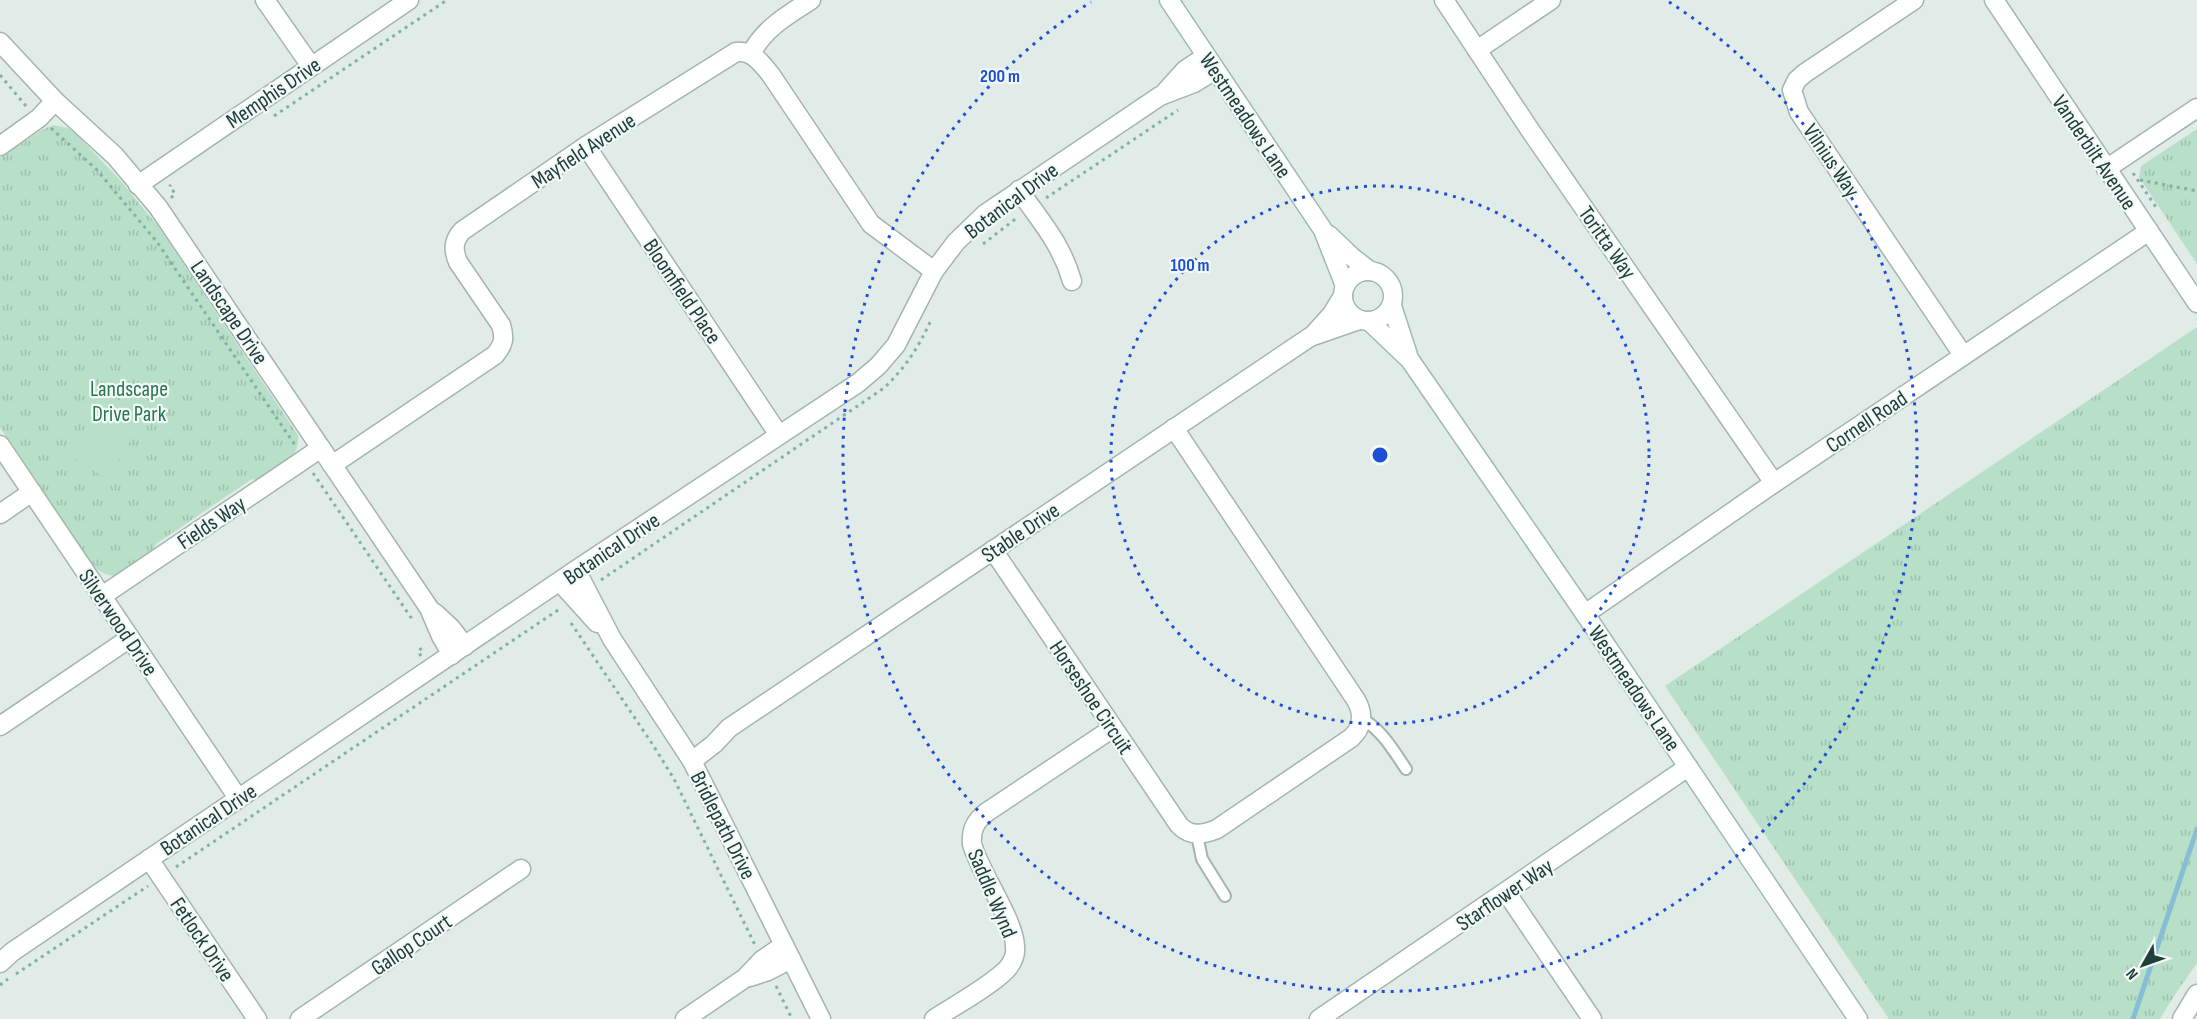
<svg xmlns="http://www.w3.org/2000/svg" width="2197" height="1019" viewBox="0 0 2197 1019" font-family="'Sofia Sans Condensed',sans-serif">
	<style>
		.grass { fill: url(#grass-tufts) }
		.pitch { fill: #b8dfc8 }
		.lines { fill: none; stroke-linecap: round; stroke-linejoin: round }
		.stream { stroke: #86bfd5; stroke-width: 5 }
		.lane-casing { stroke: #a3b4b1; stroke-width: 14 }
		.street-casing { stroke: #a3b4b1; stroke-width: 21 }
		.secondary-casing { stroke: #9fb9b3; stroke-width: 21 }
		.path { stroke: #7fb2a9; stroke-width: 3; stroke-dasharray: 3 4.5; stroke-linecap: butt }
		.lane { stroke: #fff; stroke-width: 10 }
		.street { stroke: #fff; stroke-width: 18 }
		.secondary { stroke: #fff; stroke-width: 18 }
		.ring { fill: none; stroke: #1d4ed8; stroke-width: 3; stroke-dasharray: 3 6 }
		.labels { text-anchor: middle; stroke-width: 4.5; stroke-linejoin: round; paint-order: stroke }
		.street-label { font-size: 22px; fill: #203e3a; stroke: #f2f9f6 }
		.park-label { font-size: 22px; fill: #287751; stroke: #f2f9f6 }
		.centre { fill: #1d4ed8; stroke: #f2f9f6; stroke-width: 3 }
		.ring-label { font-size: 18px; text-anchor: middle; font-weight: bold; fill: #1d4ed8; stroke: #f2f9f6; stroke-width: 4.5; stroke-linejoin: round; paint-order: stroke }
	</style>
	<defs>
		<pattern id="grass-tufts" width="24" height="20" patternUnits="userSpaceOnUse" patternTransform="scale(1.5)"><rect width="24" height="20" fill="#b8dfc8"/><path d="M3 7l-1-3M5 7V3M7 7l1-3M15 17l-1-3M17 17v-4M19 17l1-3" fill="none" stroke="#9ec0ad"/></pattern>
	</defs>
	<rect width="100%" height="100%" fill="#e1ece9"/>
	<g class="grass">
		<path d="M53,125L68,128L76,134L119,179L158,226L298,435C301,459 277,468 260,481L252,479L156,544L152,553L118,575C107,577 99,572 92,564L0,428V158L40,131Z"/>
		<polygon points="2197,129 2197,264 2139,177 2141,166"/>
		<polygon points="2197,327 2197,963 2174,996 2160,1019 1889,1019 1665,686"/>
	</g>
	<polygon class="pitch" points="111,396 145,417 107,479 73,458"/>
	<g class="lines">
		<polyline class="stream" points="2133,1019 2197,829"/>
		<defs>
			<g id="lane">
				<path d="M1362,719C1382,730 1393,750 1406,769"/>
				<polyline points="1197,835 1202,859 1225,896"/>
			</g>
			<g id="street">
				<polyline points="265,0 311,66"/>
				<polyline points="1444,0 1530,130 1774,483"/>
				<polyline points="1914,0 1805,73 1797,80 1792,90 1799,112 1963,355"/>
				<polyline points="1994,0 2197,303"/>
				<polyline points="0,42 55,101 115,156 158,207 429,608 441,636 452,655"/>
				<polyline points="1477,50 1551,0"/>
				<path d="M751,54C764,28 788,15 811,0"/>
				<polyline points="1166,91 1185,70 1206,56"/>
				<polyline points="0,146 39,118 55,101"/>
				<polyline points="586,146 779,435"/>
				<polyline points="2106,169 2197,108"/>
				<polyline points="138,185 409,0"/>
				<path d="M1019,190C1041,222 1061,243 1072,281"/>
				<polyline points="1314,334 1332,314 1343,296"/>
				<polyline points="0,445 238,798"/>
				<path d="M332,465L495,355C504,344 505,338 501,325L458,262C453,250 453,241 462,231L586,146L736,52C753,50 762,64 771,75L871,224L934,271"/>
				<polyline points="0,514 32,492"/>
				<path d="M993,550L1179,825C1190,837 1203,835 1217,829L1351,738C1363,727 1364,714 1356,700L1174,428"/>
				<polyline points="576,570 612,639 692,761 821,1019"/>
				<polyline points="560,582 597,623"/>
				<polyline points="102,596 321,448"/>
				<polyline points="435,613 451,628 465,646"/>
				<polyline points="1585,614 1774,483 2149,231"/>
				<polyline points="0,726 130,638"/>
				<polyline points="692,761 714,744 729,728 1310,337 1359,320"/>
				<polyline points="149,859 257,1019"/>
				<polyline points="1506,892 1592,1019"/>
				<polyline points="0,963 12,952 576,570 858,383 878,366 896,345 934,271 956,242 985,214 1160,96 1194,83 1215,70"/>
				<polyline points="750,977 768,971 791,959"/>
				<polyline points="300,1019 521,869"/>
				<polyline points="685,1019 745,978 762,960 784,945"/>
				<path d="M934,1019C954,1006 992,985 1007,969C1012,963 1016,955 1015,947C1015,921 980,873 972,844C971,830 975,821 987,812L1113,728"/>
				<polyline points="1319,1019 1688,767"/>
				<polyline points="2182,1019 2197,994"/>
			</g>
			<g id="secondary">
				<polyline points="1169,0 1323,230 1345,286"/>
				<polyline points="1329,235 1352,257 1370,271"/>
				<circle cx="1368" cy="296" r="25"/>
				<polyline points="1392,306 1408,355"/>
				<polyline points="1369,321 1410,360 1585,614 1858,1019"/>
			</g>
		</defs>
		<use href="#lane" class="lane-casing"/>
		<use href="#street" class="street-casing"/>
		<use href="#secondary" class="secondary-casing"/>
		<g class="path">
			<polyline points="0,75 26,106"/>
			<polyline points="274,116 447,0"/>
			<polyline points="51,128 97,170 157,242 295,445"/>
			<polyline points="2133,173 2158,210"/>
			<polyline points="2140,180 2197,191"/>
			<polyline points="171,198 175,194 170,186 171,185"/>
			<polyline points="1046,198 1178,110"/>
			<polyline points="983,244 1018,217"/>
			<polyline points="313,473 414,622"/>
			<path d="M601,580L884,388C905,368 919,347 931,320"/>
			<polyline points="571,623 653,745 674,779 755,945"/>
			<polyline points="421,656 418,651 425,646"/>
			<polyline points="176,867 561,608"/>
			<polyline points="16,974 148,886"/>
			<polyline points="0,985 8,979"/>
			<polyline points="776,986 792,1019"/>
		</g>
		<use href="#lane" class="lane"/>
		<use href="#street" class="street"/>
		<use href="#secondary" class="secondary"/>
	</g>
	<g class="ring">
		<circle cx="1380" cy="455" r="269"/>
		<path d="M1669 2A537 537 0 1 1 1091 2"/>
	</g>
	<g class="labels">
		<g class="street-label">
			<text transform="translate(273 92) rotate(-34)" y="8">Memphis Drive</text>
			<text transform="translate(1246 115) rotate(56)" y="8">Westmeadows Lane</text>
			<text transform="translate(583 150) rotate(-33)" y="8">Mayfield Avenue</text>
			<text transform="translate(2095 152) rotate(56)" y="8">Vanderbilt Avenue</text>
			<text transform="translate(1832 160) rotate(56)" y="8">Vilnius Way</text>
			<text transform="translate(1011 200) rotate(-37)" y="8">Botanical Drive</text>
			<text transform="translate(1608 242) rotate(55)" y="8">Toritta Way</text>
			<text transform="translate(683 291) rotate(56)" y="8">Bloomfield Place</text>
			<text transform="translate(230 312) rotate(56)" y="8">Landscape Drive</text>
			<text transform="translate(1866 421) rotate(-34)" y="8">Cornell Road</text>
			<text transform="translate(211 522) rotate(-34)" y="8">Fields Way</text>
			<text transform="translate(1020 532) rotate(-34)" y="8">Stable Drive</text>
			<text transform="translate(611 548) rotate(-34)" y="8">Botanical Drive</text>
			<text transform="translate(119 622) rotate(56)" y="8">Silverwood Drive</text>
			<text transform="translate(1635 688) rotate(56)" y="8">Westmeadows Lane</text>
			<text transform="translate(1092 697) rotate(56)" y="8">Horseshoe Circuit</text>
			<text transform="translate(208 819) rotate(-34)" y="8">Botanical Drive</text>
			<text transform="translate(724 825) rotate(63)" y="8">Bridlepath Drive</text>
			<text transform="translate(993 893) rotate(67)" y="8">Saddle Wynd</text>
			<text transform="translate(1504 894) rotate(-34)" y="8">Starflower Way</text>
			<text transform="translate(203 939) rotate(56)" y="8">Fetlock Drive</text>
			<text transform="translate(411 944) rotate(-34)" y="8">Gallop Court</text>
		</g>
		<g class="park-label">
			<text x="129" y="396">Landscape<tspan x="129" dy="25">Drive Park</tspan></text>
		</g>
	</g>
	<circle cx="1380" cy="455" r="9" class="centre"/>
	<g class="ring-label">
		<text x="1000" y="82">200 m</text>
		<text x="1190" y="271">100 m</text>
	</g>
	<g transform="translate(2143 965) rotate(230)" stroke="#f2f9f6" stroke-width="4.5" paint-order="stroke">
	<path d="M0-4.5L10 22L0 15L-10 22Z" fill="#203e3a"/>
	<text y="-9" font-size="16" font-weight="bold" text-anchor="middle" fill="#203e3a">N</text>
	</g>
</svg>
